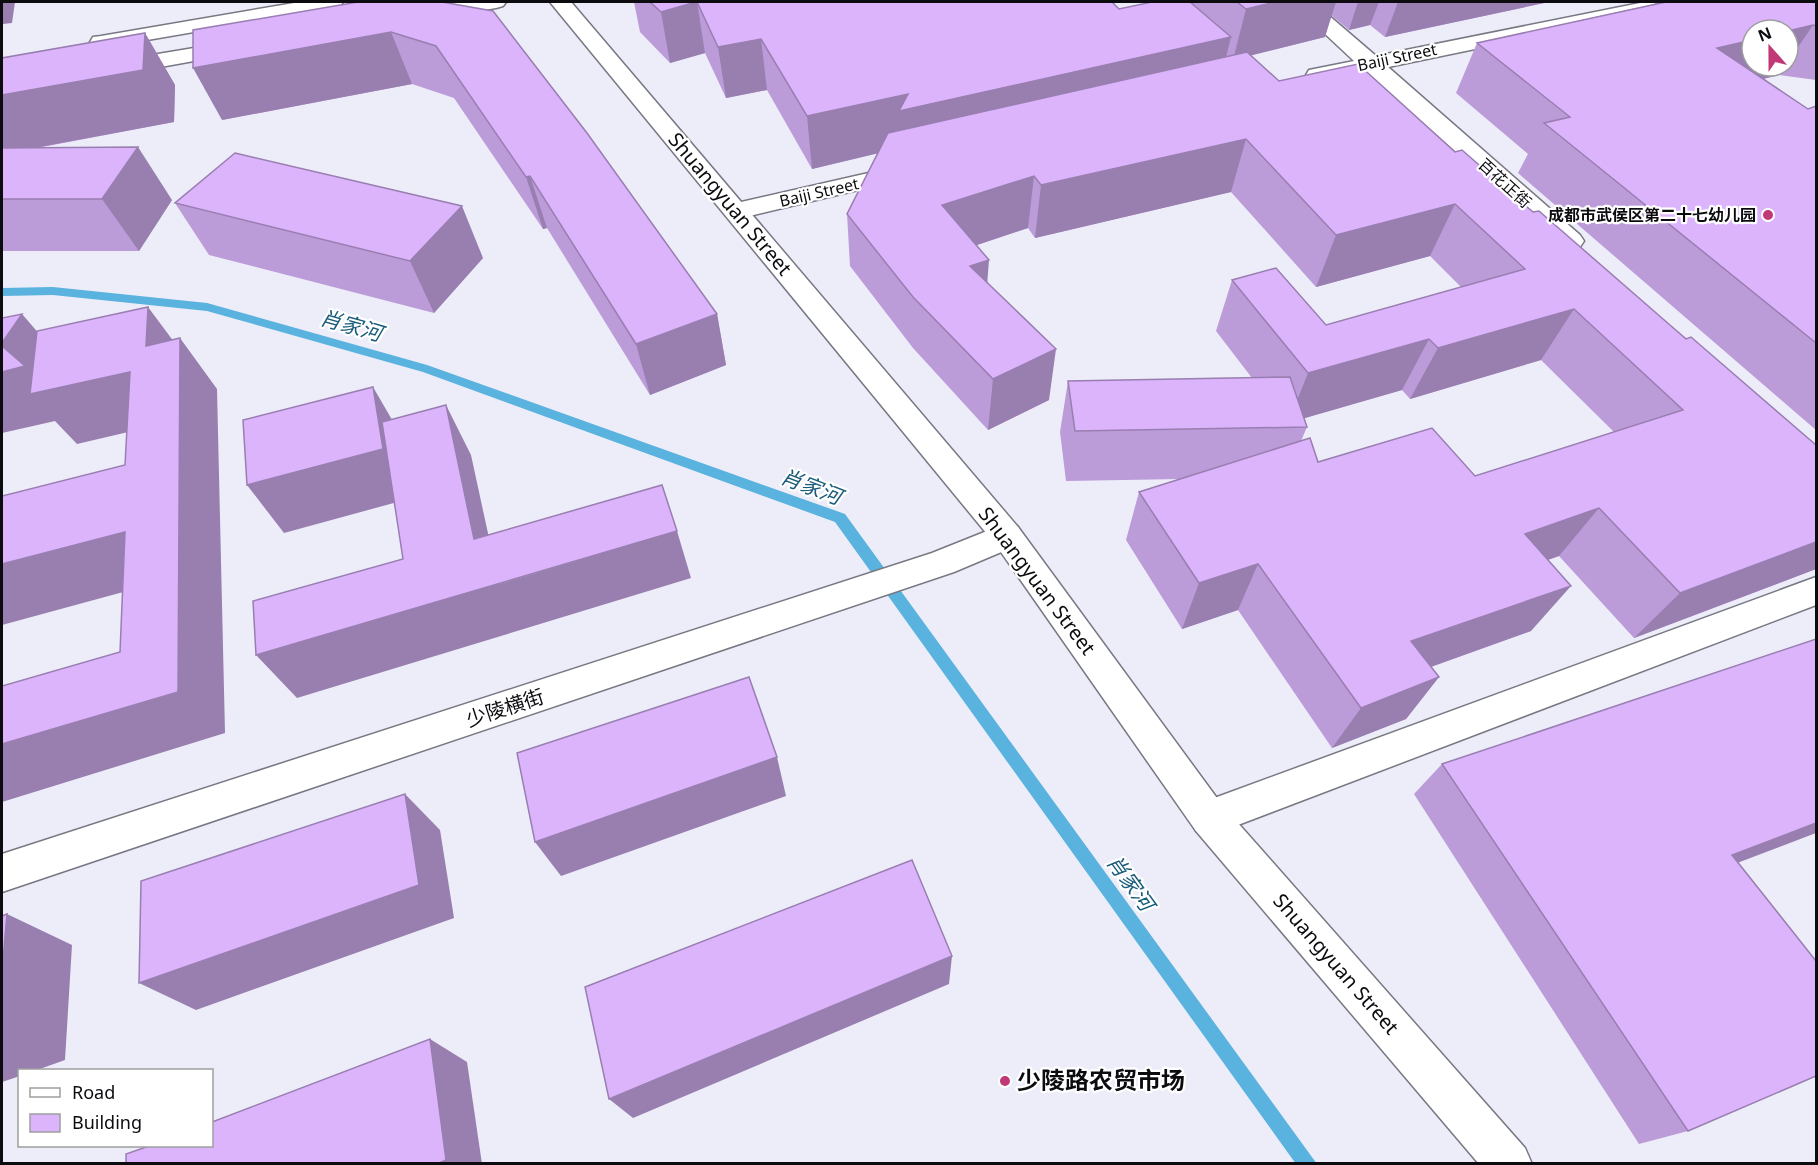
<svg xmlns="http://www.w3.org/2000/svg" width="1818" height="1165" viewBox="0 0 1818 1165" font-family="'Noto Sans','Noto Sans SC',sans-serif">
	<style>
		.lines { fill: none; stroke-linecap: round; stroke-linejoin: round }
		.stream { fill: #5ab2de; fill-rule: evenodd }
		.minor-casing { stroke: #777882; stroke-width: 3 }
		.secondary-casing { stroke: #777882; stroke-width: 3 }
		.primary-casing { stroke: #777882; stroke-width: 3 }
		.minor { fill: #fff; fill-rule: evenodd }
		.secondary { fill: #fff; fill-rule: evenodd }
		.primary { fill: #fff; fill-rule: evenodd }
		.wall { fill: #bc9bd9; fill-rule: evenodd }
		.shaded-wall { fill: #997eb0 }
		.building { fill: #dbb4fc; stroke: #997eb0; stroke-width: 1.5 }
		.poi-dot { fill: #c03876; stroke: #fff; stroke-width: 2 }
		.labels { text-anchor: middle; stroke-width: 4.5; stroke-linejoin: round; paint-order: stroke }
		.far-street-label { font-size: 16px; fill: #0c0c10; stroke: #fff }
		.far-poi-label { font-size: 16px; font-weight: bold; fill: #0c0c10; stroke: #fff; text-anchor: end }
		.street-label { font-size: 20px; fill: #0c0c10; stroke: #fff }
		.water-label { font-size: 21px; font-style: italic; fill: #195c7b; stroke: #fff }
		.near-poi-label { font-size: 24px; font-weight: bold; fill: #0c0c10; stroke: #fff; text-anchor: start }
	</style>
	<rect width="100%" height="100%" fill="#ecedf9"/>
	<g class="lines">
		<polygon class="stream" points="53,287 207,303 427,365 845,514 1317,1164 1296,1164 835,522 423,372 207,311 53,295 2,296 2,288"/>
		<defs>
			<g id="minor">
				<polygon points="1291,2 1313,2 1376,56 1645,2 1683,2 1680,6 1673,8 1388,67 1580,235 1584,241 1580,247 1571,249 1562,247 1366,71 1317,82 1309,80 1306,75 1309,70 1354,61"/>
				<polygon points="908,164 917,166 920,171 917,176 737,219 728,217 724,211 728,205"/>
				<polygon points="1007,523 1018,527 1023,536 1018,545 954,572 2,892 2,854 932,553"/>
				<polygon points="1816,577 1816,605 1209,836 1196,831 1190,818 1196,805 1209,800"/>
			</g>
			<polygon id="secondary" points="550,2 571,2 1018,527 1222,805 1525,1148 1532,1164 1479,1164 1196,831 996,545"/>
			<g id="primary">
				<polygon points="300,2 343,2 340,6 333,8 101,48 93,47 90,42 93,37 101,36"/>
				<polygon points="461,2 506,2 503,6 496,8 423,20 416,18 413,14 416,10"/>
				<polygon points="236,41 244,42 247,47 244,52 116,75 108,73 105,68 108,63 116,61"/>
			</g>
		</defs>
		<use href="#minor" class="minor-casing"/>
		<use href="#secondary" class="secondary-casing"/>
		<use href="#primary" class="primary-casing"/>
		<use href="#minor" class="minor"/>
		<use href="#secondary" class="secondary"/>
		<use href="#primary" class="primary"/>
	</g>
	<g class="wall">
		<polygon points="442,2 717,314 726,365 650,395 547,228 543,229 454,98 412,84 222,120"/>
		<path d="M634,2H1112L1119,9L1152,2H1549L1385,37L1370,25L1349,30L1331,15L1325,37L1251,55L1279,81L1455,152L1533,212L1816,445V569L1634,638L1559,556L1548,560L1531,631L1431,667L1439,677L1406,719L1332,748L1238,610L1182,629L1126,540L1139,492L1181,479L1066,481L1060,432L1068,381L1252,378L1216,331L1232,280L1326,325L1461,287L1430,256L1316,287L1231,192L1035,238L1028,228L977,245L988,283L1049,400L988,430L913,348L850,266L847,214L878,153L812,169L767,90L726,98L705,53L670,63L640,32ZM1541,360L1614,432L1475,476L1318,462L1301,441L1307,427L1304,418L1402,390L1410,399Z"/>
		<path d="M1656,2H1816V80L1779,75L1763,79L1808,109L1816,106V430L1518,173L1528,154L1456,93L1477,43L1654,4ZM1788,30V66H1752Z"/>
		<polygon points="145,33 175,85 174,122 37,148 172,200 139,251 2,251 2,58"/>
		<polygon points="175,203 483,258 434,313 209,255"/>
		<polygon points="1442,764 1738,862 1688,1131 1639,1144 1414,794"/>
	</g>
	<g class="shaded-wall">
		<polygon points="2,2 15,2 12,23 3,24 2,30"/>
		<polygon points="697,2 705,53 670,63 661,12"/>
		<polygon points="1275,2 1336,2 1325,37 1233,60 1246,9"/>
		<polygon points="1358,2 1379,2 1370,25 1349,30"/>
		<polygon points="1398,2 1549,2 1385,37"/>
		<polygon points="1813,25 1788,62 1788,31"/>
		<polygon points="391,32 412,84 222,120 193,68"/>
		<polygon points="145,33 175,85 174,122 2,154 2,95"/>
		<polygon points="1231,37 1218,89 900,148 812,169 807,116 908,94"/>
		<polygon points="761,39 767,90 726,98 718,47"/>
		<polygon points="1752,40 1752,66 1785,66 1779,75 1686,98 1717,48"/>
		<polygon points="1246,139 1231,192 1035,238 1041,185"/>
		<polygon points="138,147 172,200 139,251 102,199"/>
		<polygon points="530,176 547,228 543,229 526,177"/>
		<polygon points="1034,176 1028,228 941,257 942,205"/>
		<polygon points="1455,204 1430,256 1316,287 1336,235"/>
		<polygon points="462,206 483,258 434,313 410,261"/>
		<polygon points="989,260 985,311 970,266"/>
		<polygon points="148,307 180,350 180,338 217,389 225,733 2,802 2,744 178,692 146,346"/>
		<polygon points="1574,309 1541,360 1410,399 1438,348"/>
		<polygon points="22,314 66,365 130,372 171,422 77,444 55,421 2,433 2,343"/>
		<polygon points="717,314 726,365 650,395 636,344"/>
		<polygon points="1429,339 1402,390 1288,423 1308,373"/>
		<polygon points="1056,349 1049,400 988,430 993,379"/>
		<polygon points="373,387 402,437 412,498 284,533 247,485"/>
		<polygon points="446,405 471,455 499,584 677,531 691,578 297,698 256,655 474,539"/>
		<polygon points="1599,508 1559,556 1489,580 1525,534"/>
		<polygon points="125,532 171,579 2,625 2,564"/>
		<polygon points="1816,542 1816,569 1634,638 1680,593"/>
		<polygon points="1258,564 1238,610 1182,629 1199,583"/>
		<polygon points="1571,586 1531,631 1380,685 1411,641"/>
		<polygon points="1439,677 1406,719 1332,748 1361,708"/>
		<polygon points="777,757 786,796 561,876 535,842"/>
		<polygon points="405,794 440,830 454,918 196,1010 139,983"/>
		<polygon points="1816,823 1816,833 1687,882 1732,855"/>
		<polygon points="7,914 72,945 65,1060 34,1071 20,1071 20,1076 2,1082 2,972"/>
		<polygon points="952,956 949,984 633,1118 609,1099"/>
		<polygon points="430,1039 467,1062 482,1164 437,1164"/>
	</g>
	<g class="building">
		<polygon points="358,2 442,2 493,11 587,133 717,314 636,344 530,176 526,177 436,46 391,32 193,68 193,30"/>
		<polygon points="650,2 696,2 661,12"/>
		<polygon points="697,2 1112,2 1119,9 1152,2 1190,2 1231,37 899,111 908,94 807,116 761,39 718,47"/>
		<polygon points="1237,2 1275,2 1246,9"/>
		<polygon points="1666,2 1816,2 1816,26 1813,25 1788,31 1788,30 1752,30 1752,40 1717,48 1808,109 1816,106 1816,343 1544,123 1570,117 1477,43"/>
		<polygon points="145,33 143,70 2,95 2,58"/>
		<polygon points="1247,52 1279,81 1358,64 1455,152 1462,150 1533,212 1539,211 1686,339 1691,337 1816,445 1816,542 1680,593 1599,508 1525,534 1571,586 1411,641 1439,677 1361,708 1258,564 1199,583 1139,492 1310,438 1318,462 1432,428 1475,476 1683,410 1574,309 1438,348 1429,339 1308,373 1232,280 1276,268 1326,325 1525,269 1455,204 1336,235 1246,139 1041,185 1034,176 942,205 989,260 970,266 1056,349 993,379 913,297 847,214 888,133"/>
		<polygon points="138,147 102,199 2,199 2,148"/>
		<polygon points="235,153 462,206 410,261 175,203"/>
		<polygon points="148,307 146,346 180,338 178,692 2,744 2,686 120,652 125,532 2,564 2,496 125,465 130,372 30,394 37,331"/>
		<polygon points="22,314 2,343 2,318"/>
		<polygon points="2,346 25,366 2,372"/>
		<polygon points="1290,377 1307,427 1075,431 1068,381"/>
		<polygon points="373,387 383,449 247,485 243,420"/>
		<polygon points="446,405 474,539 662,485 677,531 256,655 253,601 403,559 382,422"/>
		<polygon points="1816,639 1816,823 1732,855 1816,961 1816,1076 1688,1131 1442,764"/>
		<polygon points="749,677 777,757 535,842 517,753"/>
		<polygon points="405,794 419,885 139,983 141,881"/>
		<polygon points="912,860 952,956 609,1099 585,987"/>
		<polygon points="7,914 2,972 2,916"/>
		<polygon points="430,1039 446,1160 437,1164 126,1164 126,1154 149,1146 212,1146 212,1122"/>
	</g>
	<g class="poi-dot">
		<circle cx="1768" cy="215" r="6"/>
		<circle cx="1005" cy="1081" r="6"/>
	</g>
	<g class="labels">
		<g class="far-street-label">
			<text transform="translate(1397 57) rotate(-12)" y="6">Baiji Street</text>
			<text transform="translate(1505 183) rotate(42)" y="6">百花正街</text>
			<text transform="translate(819 192) rotate(-13)" y="6">Baiji Street</text>
		</g>
		<g class="far-poi-label">
			<text x="1756" y="221">成都市武侯区第二十七幼儿园</text>
		</g>
		<g class="street-label">
			<text transform="translate(730 204) rotate(50)" y="7">Shuangyuan Street</text>
			<text transform="translate(1037 581) rotate(53)" y="7">Shuangyuan Street</text>
			<text transform="translate(505 708) rotate(-18)" y="7">少陵横街</text>
			<text transform="translate(1336 964) rotate(49)" y="7">Shuangyuan Street</text>
		</g>
		<g class="water-label">
			<text transform="translate(351 326) rotate(16)" y="7">肖家河</text>
			<text transform="translate(811 487) rotate(21)" y="7">肖家河</text>
			<text transform="translate(1130 883) rotate(54)" y="7">肖家河</text>
		</g>
		<g class="near-poi-label">
			<text x="1017" y="1089">少陵路农贸市场</text>
		</g>
	</g>
	<rect width="1818" height="1165" fill="none" stroke="#0c0c10" stroke-width="6"/>
	<rect x="18" y="1069" width="195" height="78" fill="#ffffff" stroke="#9e9e9f" stroke-width="1.5"/>
	<rect x="30" y="1088" width="30" height="9" fill="#ffffff" stroke="#9e9e9f" stroke-width="1.5"/>
	<text x="72" y="1099" font-size="18" fill="#0c0c10">Road</text>
	<rect x="30" y="1114" width="30" height="18" fill="#dbb4fc" stroke="#9e9e9f" stroke-width="1.5"/>
	<text x="72" y="1129" font-size="18" fill="#0c0c10">Building</text>
	<g transform="translate(1770 48) rotate(339)"><circle r="28" fill="#ffffff" stroke="#9e9e9f" stroke-width="1.5"/>
	<path d="M0-4.5L10 22L0 15L-10 22Z" fill="#c03876"/>
	<text y="-9" font-size="16" font-weight="bold" text-anchor="middle" fill="#0c0c10">N</text>
	</g>
</svg>
